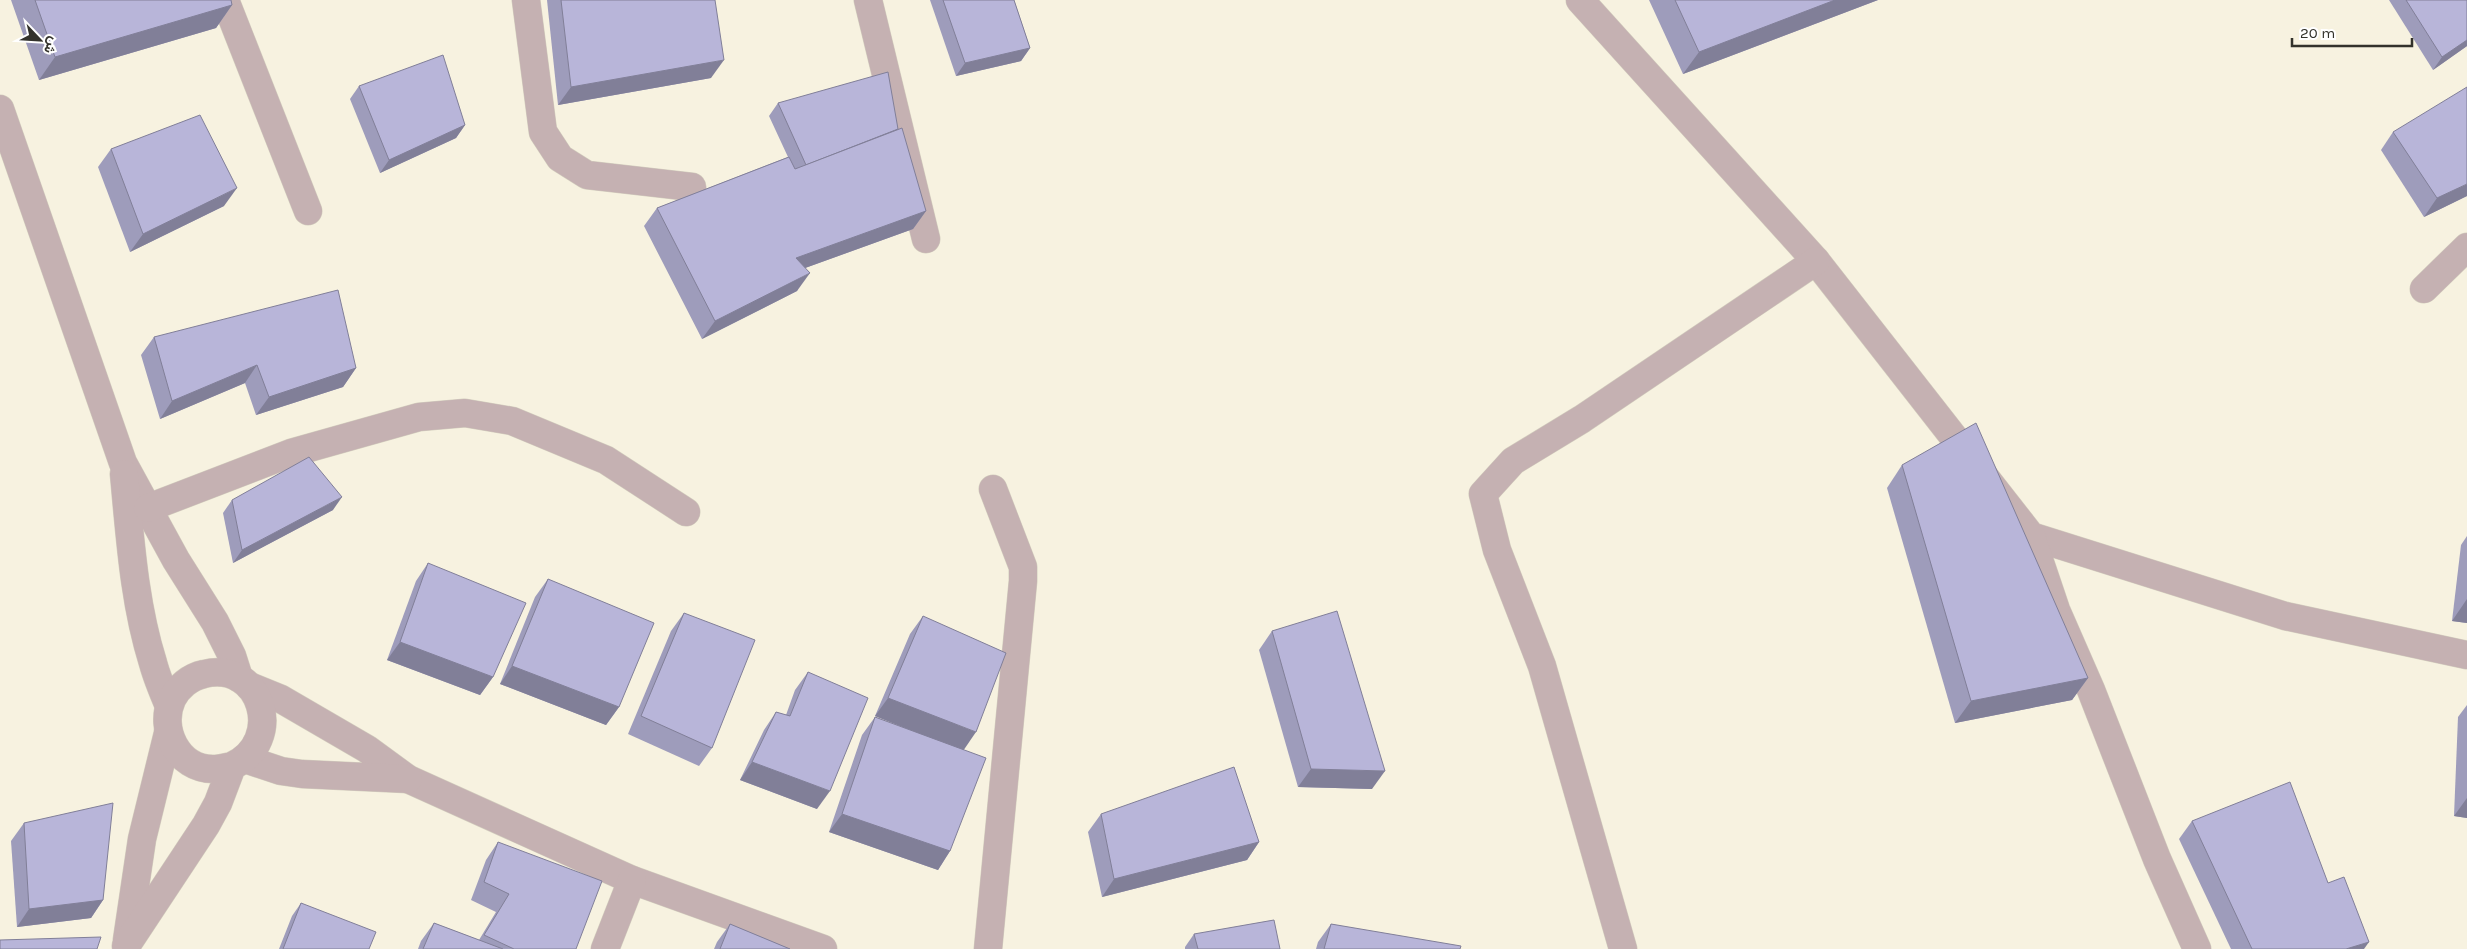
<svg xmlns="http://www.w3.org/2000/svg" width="2467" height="949" viewBox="0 0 2467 949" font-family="Karla,Vazirmatn,sans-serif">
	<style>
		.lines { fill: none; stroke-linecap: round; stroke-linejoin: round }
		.minor-casing { stroke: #d4cfbf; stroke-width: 29 }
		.minor { stroke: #c5b1b2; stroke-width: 28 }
		.wall { fill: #9e9cbb }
		.shaded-wall { fill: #817f98 }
		.building { fill: #b8b5d9; stroke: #817f98 }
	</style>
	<rect width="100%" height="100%" fill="#f7f2e0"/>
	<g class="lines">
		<defs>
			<g id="minor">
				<polyline points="225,0 308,211"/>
				<polyline points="526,0 543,132 560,158 587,175 692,187"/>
				<polyline points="868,0 926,239"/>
				<polyline points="1580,0 1816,261 2031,536 2285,616 2467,655"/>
				<polyline points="0,109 123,463 176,560 215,622 232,656 239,678"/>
				<polyline points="2424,289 2467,247"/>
				<path d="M124,474C130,537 134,603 153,663C157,678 163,692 169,706"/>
				<polyline points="148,508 291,453 419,417 465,413 512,421 606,460 686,512"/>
				<polyline points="2031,536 2056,610 2091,690 2157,859 2197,949"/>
				<polyline points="249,686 281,699 367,749 408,779 632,880 823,949"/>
				<polyline points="245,759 281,771 302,774 408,779"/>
				<polyline points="127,940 142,839 168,733"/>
				<path d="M126,946L206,825L218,803L232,766C286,741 262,660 204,674C190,677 178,687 172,699C158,729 178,769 213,769C219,769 226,767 232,766"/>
				<polyline points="605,949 632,880"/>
				<polyline points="988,949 1023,581 1023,567 993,489"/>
				<polyline points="1623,949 1542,666 1497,550 1483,494 1513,461 1582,419 1816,261"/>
			</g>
		</defs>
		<use href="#minor" class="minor-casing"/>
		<use href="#minor" class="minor"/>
	</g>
	<g class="wall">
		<polygon points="11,0 231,0 232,5 216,28 39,80"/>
		<polygon points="547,0 715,0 711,78 558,105"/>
		<polygon points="930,0 1014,0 1030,48 1021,61 956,76"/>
		<polygon points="1649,0 1878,0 1683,74"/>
		<polygon points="2389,0 2467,0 2467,46 2433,70"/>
		<polygon points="359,86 465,125 456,138 380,173 350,99"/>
		<polygon points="778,103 898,129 926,211 913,229 805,268 797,291 702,339 644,226 657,208 788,157 769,116"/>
		<polygon points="2393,132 2467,196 2424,217 2381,150"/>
		<polygon points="111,149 224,206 130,252 98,167"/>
		<polygon points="154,337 356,368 343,387 256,415 245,383 160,419 141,355"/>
		<polygon points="1902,465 2088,678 2072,700 1955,723 1887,488"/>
		<polygon points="232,500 333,510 233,563 223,513"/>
		<polygon points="2467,536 2467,623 2452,621 2461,545"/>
		<polygon points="428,563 493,677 480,695 387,660 416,581"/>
		<polygon points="548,579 619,707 606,725 500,684 535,597"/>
		<polygon points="684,613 712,748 699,766 628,734 671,631"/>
		<polygon points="923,616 964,750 950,851 938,870 829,832 862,735 875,717 919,734 875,716 910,634"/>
		<polygon points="1272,631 1372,789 1298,787 1259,650"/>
		<polygon points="808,672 817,809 740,780 764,730 776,712 786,715 795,690"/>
		<polygon points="2467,705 2467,818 2454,816 2458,717"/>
		<polygon points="1101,814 1259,842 1247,860 1102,897 1088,832"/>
		<polygon points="2192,821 2328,883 2364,949 2231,949 2179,839"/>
		<polygon points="24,823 103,900 91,918 17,927 11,841"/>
		<polygon points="498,842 576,949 418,949 421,941 434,923 479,940 496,912 471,900 486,860"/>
		<polygon points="301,903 369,949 279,949 292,916"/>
		<polygon points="730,924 790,949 714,949 717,942"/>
		<polygon points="1331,924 1460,949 1316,949 1318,942"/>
		<polygon points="1194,934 1280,949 1185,949 1185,947"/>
	</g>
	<g class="shaded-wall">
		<polygon points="1835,0 1878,0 1683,74 1699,52"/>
		<polygon points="232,5 216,28 39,80 55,57"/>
		<polygon points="2467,40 2467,46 2433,70 2442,57"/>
		<polygon points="1030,48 1021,61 956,76 965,63"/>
		<polygon points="724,60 711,78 558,105 571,87"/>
		<polygon points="465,125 456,138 380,173 389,160"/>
		<polygon points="2467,184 2467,196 2424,217 2437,198"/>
		<polygon points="237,188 224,206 130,252 143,234"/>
		<polygon points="926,211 913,229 783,276 796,258"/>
		<polygon points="810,273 797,291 702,339 715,321"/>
		<polygon points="257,365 245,383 160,419 172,401"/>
		<polygon points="356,368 343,387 256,415 269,397"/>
		<polygon points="342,497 333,510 233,563 242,550"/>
		<polygon points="2467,599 2467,623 2452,621"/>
		<polygon points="400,642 493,677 480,695 387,660"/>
		<polygon points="512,666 619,707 606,725 500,684"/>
		<polygon points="2088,678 2072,700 1955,723 1971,701"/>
		<polygon points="888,698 976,732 963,751 875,716"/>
		<polygon points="752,762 830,791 817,809 740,780"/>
		<polygon points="1311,769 1385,771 1372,789 1298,787"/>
		<polygon points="2467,798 2467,818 2454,816"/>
		<polygon points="842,814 950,851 938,870 829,832"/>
		<polygon points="1259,842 1247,860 1102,897 1114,879"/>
		<polygon points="103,900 91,918 17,927 29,909"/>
		<polygon points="2369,942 2364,949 2346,949"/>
	</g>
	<g class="building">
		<polygon points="35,0 231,0 232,5 55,57"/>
		<polygon points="561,0 715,0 724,60 571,87"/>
		<polygon points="943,0 1014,0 1030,48 965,63"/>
		<polygon points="1675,0 1835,0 1699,52"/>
		<polygon points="2406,0 2467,0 2467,40 2442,57"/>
		<polygon points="443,55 465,125 389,160 359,86"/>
		<polygon points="888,72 898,129 806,165 778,103"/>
		<polygon points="2467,87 2467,184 2437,198 2393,132"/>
		<polygon points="200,115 237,188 143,234 111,149"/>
		<polygon points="902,128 926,211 796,258 810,273 715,321 657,208 789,157 795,169"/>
		<polygon points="338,290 356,368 269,397 257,365 172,401 154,337"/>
		<polygon points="1976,423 2088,678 1971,701 1902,465"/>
		<polygon points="309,457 342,497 242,550 232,500"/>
		<polygon points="428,563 526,603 493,677 400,642"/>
		<polygon points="548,579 654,623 619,707 512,666"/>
		<polygon points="1337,611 1385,771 1311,769 1272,631"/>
		<polygon points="684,613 755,640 712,748 641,716"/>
		<polygon points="923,616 1006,653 976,732 888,698"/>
		<polygon points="808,672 868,698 830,791 752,762 776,712 790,716"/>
		<polygon points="875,717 986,758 950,851 842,814"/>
		<polygon points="1234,767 1259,842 1114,879 1101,814"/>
		<polygon points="2290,782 2328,883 2344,877 2369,942 2346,949 2252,949 2192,821"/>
		<polygon points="113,803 103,900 29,909 24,823"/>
		<polygon points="498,842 602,881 576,949 514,949 484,935 509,894 484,882"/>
		<polygon points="301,903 376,932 369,949 283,949"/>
		<polygon points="1274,920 1280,949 1198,949 1194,934"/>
		<polygon points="434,923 503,949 423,949"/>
		<polygon points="730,924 790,949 720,949"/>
		<polygon points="1331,924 1461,946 1460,949 1324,949"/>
		<polygon points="101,937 97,949 0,949 0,940"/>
	</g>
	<g transform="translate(40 40) rotate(115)" stroke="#ffffff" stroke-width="4" paint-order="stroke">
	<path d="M0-4L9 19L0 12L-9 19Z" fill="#33322b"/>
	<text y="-8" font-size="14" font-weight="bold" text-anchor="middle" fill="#33322b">ش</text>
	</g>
	<path d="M2292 38v8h120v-8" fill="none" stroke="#33322b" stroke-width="2.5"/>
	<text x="2300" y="38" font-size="15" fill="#33322b" stroke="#ffffff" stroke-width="4" paint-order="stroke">20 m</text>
</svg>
